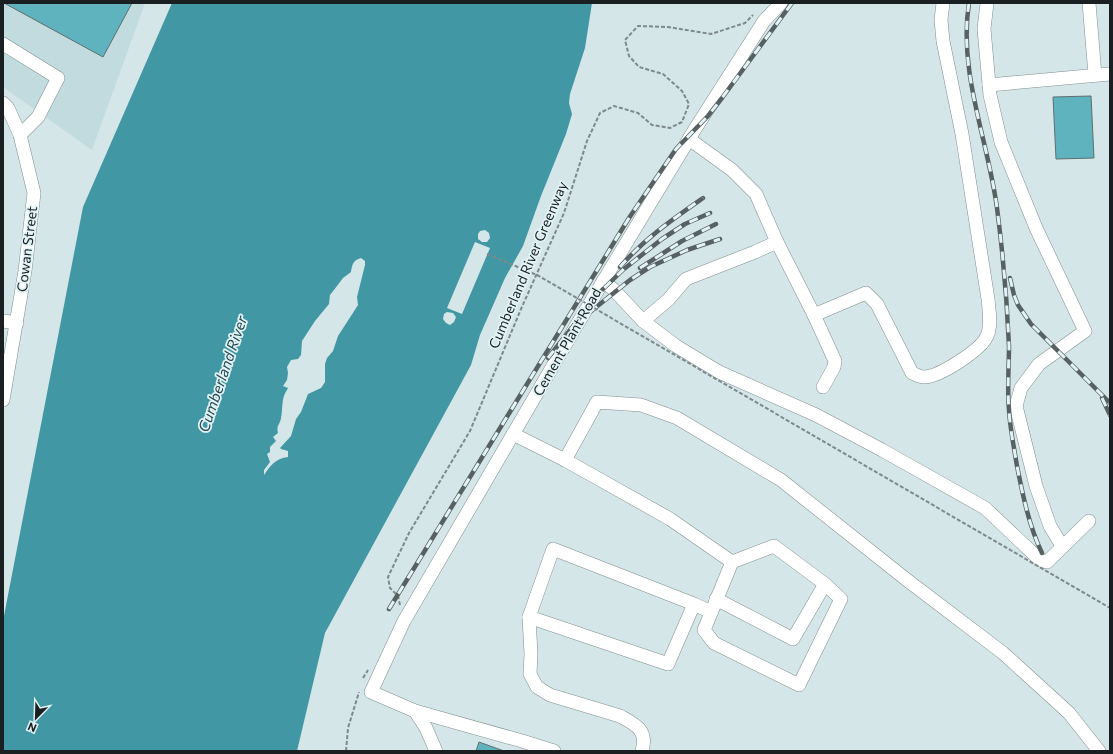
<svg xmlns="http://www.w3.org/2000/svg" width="1113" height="754" viewBox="0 0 1113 754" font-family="Commissioner,sans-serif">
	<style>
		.built { fill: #c2dbdf }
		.water { fill: #4198a4; fill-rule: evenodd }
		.building { fill: #5eb3bf; stroke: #5f6e70 }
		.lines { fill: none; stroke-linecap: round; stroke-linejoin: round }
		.minor-casing { stroke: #7f8e91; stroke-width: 14 }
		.path { stroke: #7e898b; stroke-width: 2; stroke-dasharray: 4 2; stroke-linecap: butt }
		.minor { stroke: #fff; stroke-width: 13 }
		.rail-casing { stroke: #576162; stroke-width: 4.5 }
		.rail { stroke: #e2f3f6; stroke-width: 3; stroke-dasharray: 9; stroke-linecap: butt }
		.path-bridge { stroke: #7e898b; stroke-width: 2; stroke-dasharray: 4 2; stroke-linecap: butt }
		.labels { text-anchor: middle; stroke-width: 3.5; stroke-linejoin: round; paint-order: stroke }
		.street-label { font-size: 14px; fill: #1a2021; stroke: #e2f3f6 }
		.water-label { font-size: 15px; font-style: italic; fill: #244c52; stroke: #e2f3f6 }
	</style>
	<rect width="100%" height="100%" fill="#d5e6e8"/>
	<polygon class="built" points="3,3 145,3 92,150 3,87"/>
	<path class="water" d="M172,3H592L585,48L570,94L569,103L572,114L566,134L541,196L523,246L505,278L480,335L471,365L325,633L297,751H3V621L83,207ZM485,230L489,233L490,238L487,242H482L478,239V234L480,231ZM475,242L490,248L462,314L447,308ZM361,258L365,261V265L357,297L358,305L338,336L333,351L327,358L325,364V382L321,388L308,394L301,412L296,419L291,436L280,448L281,449L288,451V457C276,458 270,466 264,475V470L270,462L267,454L270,452V447L276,441L273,437L278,433C276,425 280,425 281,418C283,409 281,398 287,390L288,388L283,386L287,380L288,373L287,367L291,360L298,359L301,355L302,341L315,321L329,304L330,295L337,286L343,278L351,272C352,265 353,260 361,258ZM447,312L453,313L456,317L454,322L450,325L446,323L443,319L444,314Z"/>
	<g class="building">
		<polygon points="4,3 132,3 103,57"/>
		<polygon points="1091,96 1094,158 1056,159 1053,97"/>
		<polygon points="479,742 504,751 476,751"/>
	</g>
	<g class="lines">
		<defs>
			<g id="minor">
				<polyline points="987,3 984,29 990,95 1001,142 1036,228 1085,331 1039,364 1021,388 1016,406 1036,486 1050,526 1062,546"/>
				<polyline points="1089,3 1095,75"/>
				<polyline points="3,44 58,78 38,117 20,135"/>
				<polyline points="989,85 1110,74"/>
				<polyline points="3,103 8,108 20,135 34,193 25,271 3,400"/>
				<polyline points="777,242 814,315 835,361 834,367 823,387"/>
				<polyline points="603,281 613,289 643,321 668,300 686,279 755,252 777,242 756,194 732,170 689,139"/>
				<path d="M814,315L866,293L877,304L912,373C915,374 920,377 924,377C939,377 981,350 987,336C992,325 989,311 988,299L962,134L943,41L941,20L943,3"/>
				<polyline points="3,321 17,323"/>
				<polyline points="643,321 676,346 719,372 816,415 882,450 985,508 1040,560 1047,562 1089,521"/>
				<polyline points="513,434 565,460 670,519 732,562 704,630 714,643 799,685 841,599 825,584 774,546 732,562"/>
				<polyline points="565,460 597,402 641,405 677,418 781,480 907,580 1003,653 1069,713 1099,751"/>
				<polyline points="716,599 793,639 825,584"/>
				<polyline points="694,604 668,664 529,617 553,549 694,604 711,612"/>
				<path d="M529,617L531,654L530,674L537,687L550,695L620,716C636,725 648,730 642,751"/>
				<polyline points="415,711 426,728 436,751"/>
				<polyline points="554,751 522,741 415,711 371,692 404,621 575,328 695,129 764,21 781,3"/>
			</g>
		</defs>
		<use href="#minor" class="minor-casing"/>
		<g class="path">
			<polyline points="400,605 398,596 390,588 388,577 409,533 470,431 521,309 564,213 587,141 600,113 614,106 638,113 652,125 670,128 682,122 689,104 682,91 663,74 639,67 629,56 625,40 638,26 668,27 711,34 745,23 753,15"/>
			<polyline points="363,678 368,670"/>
			<polyline points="346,751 348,728 359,692"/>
		</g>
		<use href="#minor" class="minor"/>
		<defs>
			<g id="rail">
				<path d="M969,3C958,72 988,140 997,208C1003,254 1007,300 1009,346C1009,367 1007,388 1009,410C1010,429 1014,447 1017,466C1023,496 1029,526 1042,553"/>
				<path d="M620,267C644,239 673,219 703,198"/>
				<polyline points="640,268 682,241 716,224"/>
				<polyline points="1010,278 1014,295 1018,305 1031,324 1110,403"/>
				<polyline points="590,312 630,280 650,267 687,250 720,239"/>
				<polyline points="548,358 600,292 624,269 662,239 685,224 710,213"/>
				<polyline points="1102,398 1110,415"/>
				<polyline points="389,609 629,218 676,149 708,116 722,98 792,3"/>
			</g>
		</defs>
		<use href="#rail" class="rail-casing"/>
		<use href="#rail" class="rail"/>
		<polyline class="path-bridge" points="487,254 539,276 1110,608"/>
	</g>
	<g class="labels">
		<g class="street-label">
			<text transform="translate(27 249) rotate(-83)" y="5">Cowan Street</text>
			<text transform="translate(528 265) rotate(-67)" y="5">Cumberland River Greenway</text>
			<text transform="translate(567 342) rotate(-60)" y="5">Cement Plant Road</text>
		</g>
		<g class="water-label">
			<text transform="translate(223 374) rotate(-71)" y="5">Cumberland River</text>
		</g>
	</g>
	<rect width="1113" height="754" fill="none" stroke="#1a2021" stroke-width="8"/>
	<g transform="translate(36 718) rotate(203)" stroke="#e2f3f6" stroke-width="3" paint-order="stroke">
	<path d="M0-3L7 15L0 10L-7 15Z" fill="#1a2021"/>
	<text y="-6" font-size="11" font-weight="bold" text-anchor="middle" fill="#1a2021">N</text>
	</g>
</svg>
